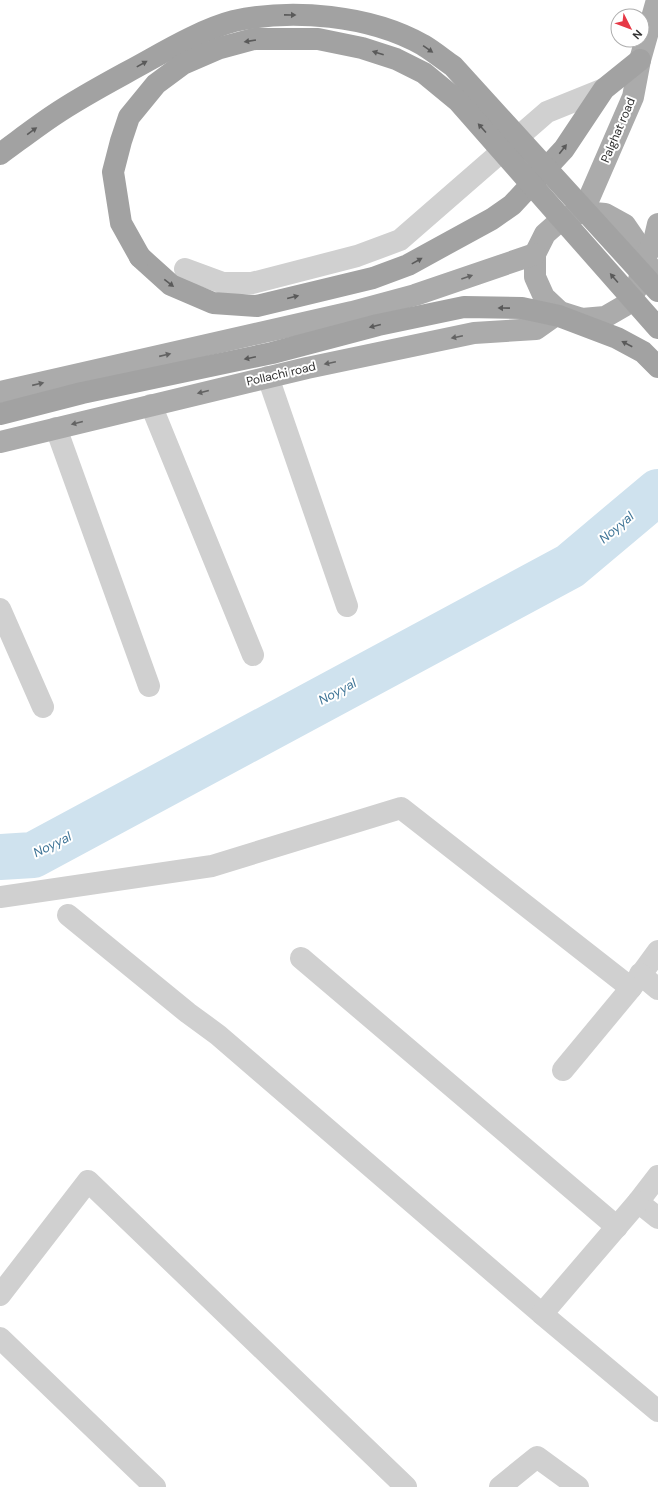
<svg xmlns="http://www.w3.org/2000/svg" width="658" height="1487" viewBox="0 0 658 1487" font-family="'DM Sans',sans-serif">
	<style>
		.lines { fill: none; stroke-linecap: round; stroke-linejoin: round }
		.river { stroke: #cfe2ee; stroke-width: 46 }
		.minor { stroke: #d0d0d0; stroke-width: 22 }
		.primary { stroke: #ababab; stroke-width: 22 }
		.trunk { stroke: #a2a2a2; stroke-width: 22 }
		.trunk-bridge { stroke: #a2a2a2; stroke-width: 22 }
		.oneway { fill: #5a5a5a }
		.oneway2 { fill: #636363 }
		.labels { text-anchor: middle; stroke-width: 4; stroke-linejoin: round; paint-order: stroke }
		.street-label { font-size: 12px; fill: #333; stroke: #fff }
		.water-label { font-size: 13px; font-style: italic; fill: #3f7597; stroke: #fff }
	</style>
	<rect width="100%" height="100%" fill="#fff"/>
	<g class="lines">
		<polyline class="river" points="0,857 33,855 570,566 658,492"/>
		<g class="minor">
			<polyline points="185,269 223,283 252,283 357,256 400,240 547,112 604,89"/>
			<polyline points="268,377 347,606"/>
			<polyline points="151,405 253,655"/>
			<polyline points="56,428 149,686"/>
			<polyline points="0,609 43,707"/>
			<polyline points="0,897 212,866 401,808 631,988 658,951"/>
			<polyline points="68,915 188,1013 218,1035 542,1314"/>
			<polyline points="301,958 617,1227"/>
			<polyline points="640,974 658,989"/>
			<polyline points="563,1070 631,988"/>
			<polyline points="658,1176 638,1202 658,1218"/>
			<polyline points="638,1202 542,1314 658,1411"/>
			<polyline points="0,1295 88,1181 406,1487"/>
			<polyline points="0,1338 155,1487"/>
			<polyline points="500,1487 537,1457 578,1487"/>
		</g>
		<g class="primary">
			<polygon points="583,212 605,214 625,225 638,244 644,260 637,288 624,306 605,317 582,319 560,312 544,297 535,277 535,254 545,234 562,219"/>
			<polyline points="583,212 633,97 640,60 657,0"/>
			<polyline points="650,267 644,260 654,241 658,224"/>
			<polyline points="0,392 352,312 415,295 535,254"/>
			<polyline points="0,442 307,368 474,333 536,329 560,312"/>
		</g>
		<polyline class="trunk" points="140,257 171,285 213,303 257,306 373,278 408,265 492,219 512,205 564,149 604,89 640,60"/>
		<g class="trunk-bridge">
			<path d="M0,154C18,141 36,127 54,115C85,94 119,77 151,59C176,45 207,28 234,21C292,8 370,15 423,45C433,51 443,59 453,66L658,291"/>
			<polyline points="140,257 121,223 113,172 121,141 129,117 156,84 183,64 220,48 254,39 318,39 362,48 396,59 424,73 458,101 658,328"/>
			<polyline points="0,414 82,393 272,353 378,325 464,307 522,308 559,316 617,338 643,352 658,367"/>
		</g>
	</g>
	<defs><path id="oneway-solid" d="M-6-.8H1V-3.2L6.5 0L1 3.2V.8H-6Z"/></defs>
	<g class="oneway">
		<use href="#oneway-solid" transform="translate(290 15) rotate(1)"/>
		<use href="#oneway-solid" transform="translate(250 41) rotate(171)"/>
		<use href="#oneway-solid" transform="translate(428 49) rotate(35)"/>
		<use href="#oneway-solid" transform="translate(378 53) rotate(-162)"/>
		<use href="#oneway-solid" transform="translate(142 64) rotate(-29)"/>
		<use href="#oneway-solid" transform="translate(482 128) rotate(-132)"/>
		<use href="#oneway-solid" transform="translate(32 131) rotate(-36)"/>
		<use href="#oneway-solid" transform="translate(563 149) rotate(-52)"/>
		<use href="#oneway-solid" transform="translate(417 261) rotate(-29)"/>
		<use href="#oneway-solid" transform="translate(614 278) rotate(-131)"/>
		<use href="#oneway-solid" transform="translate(169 283) rotate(38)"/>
		<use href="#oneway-solid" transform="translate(293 297) rotate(-14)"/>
		<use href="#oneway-solid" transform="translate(504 308) rotate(-179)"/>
		<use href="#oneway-solid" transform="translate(375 326) rotate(166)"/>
		<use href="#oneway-solid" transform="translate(627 344) rotate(-152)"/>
		<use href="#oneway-solid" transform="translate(250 358) rotate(168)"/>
	</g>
	<g class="oneway2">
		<use href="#oneway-solid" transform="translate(467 277) rotate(-19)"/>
		<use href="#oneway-solid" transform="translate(457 337) rotate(168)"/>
		<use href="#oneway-solid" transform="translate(165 355) rotate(-13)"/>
		<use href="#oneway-solid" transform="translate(330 363) rotate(168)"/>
		<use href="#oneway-solid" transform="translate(38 384) rotate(-13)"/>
		<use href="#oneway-solid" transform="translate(203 392) rotate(166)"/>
		<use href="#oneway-solid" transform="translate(77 423) rotate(166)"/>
	</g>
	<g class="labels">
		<g class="street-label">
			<text transform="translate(618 130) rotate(-67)" y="4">Palghat road</text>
			<text transform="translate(281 374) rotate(-13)" y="4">Pollachi road</text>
		</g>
		<g class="water-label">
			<text transform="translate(616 527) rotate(-40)" y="5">Noyyal</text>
			<text transform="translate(337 691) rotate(-28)" y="5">Noyyal</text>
			<text transform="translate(52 844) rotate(-26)" y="5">Noyyal</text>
		</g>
	</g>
	<g transform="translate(630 28) rotate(132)"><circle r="19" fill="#ffffff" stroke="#adadad"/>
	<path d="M0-3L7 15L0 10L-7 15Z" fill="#e63946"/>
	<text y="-6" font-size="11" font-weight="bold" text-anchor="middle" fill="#333333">N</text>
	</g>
</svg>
